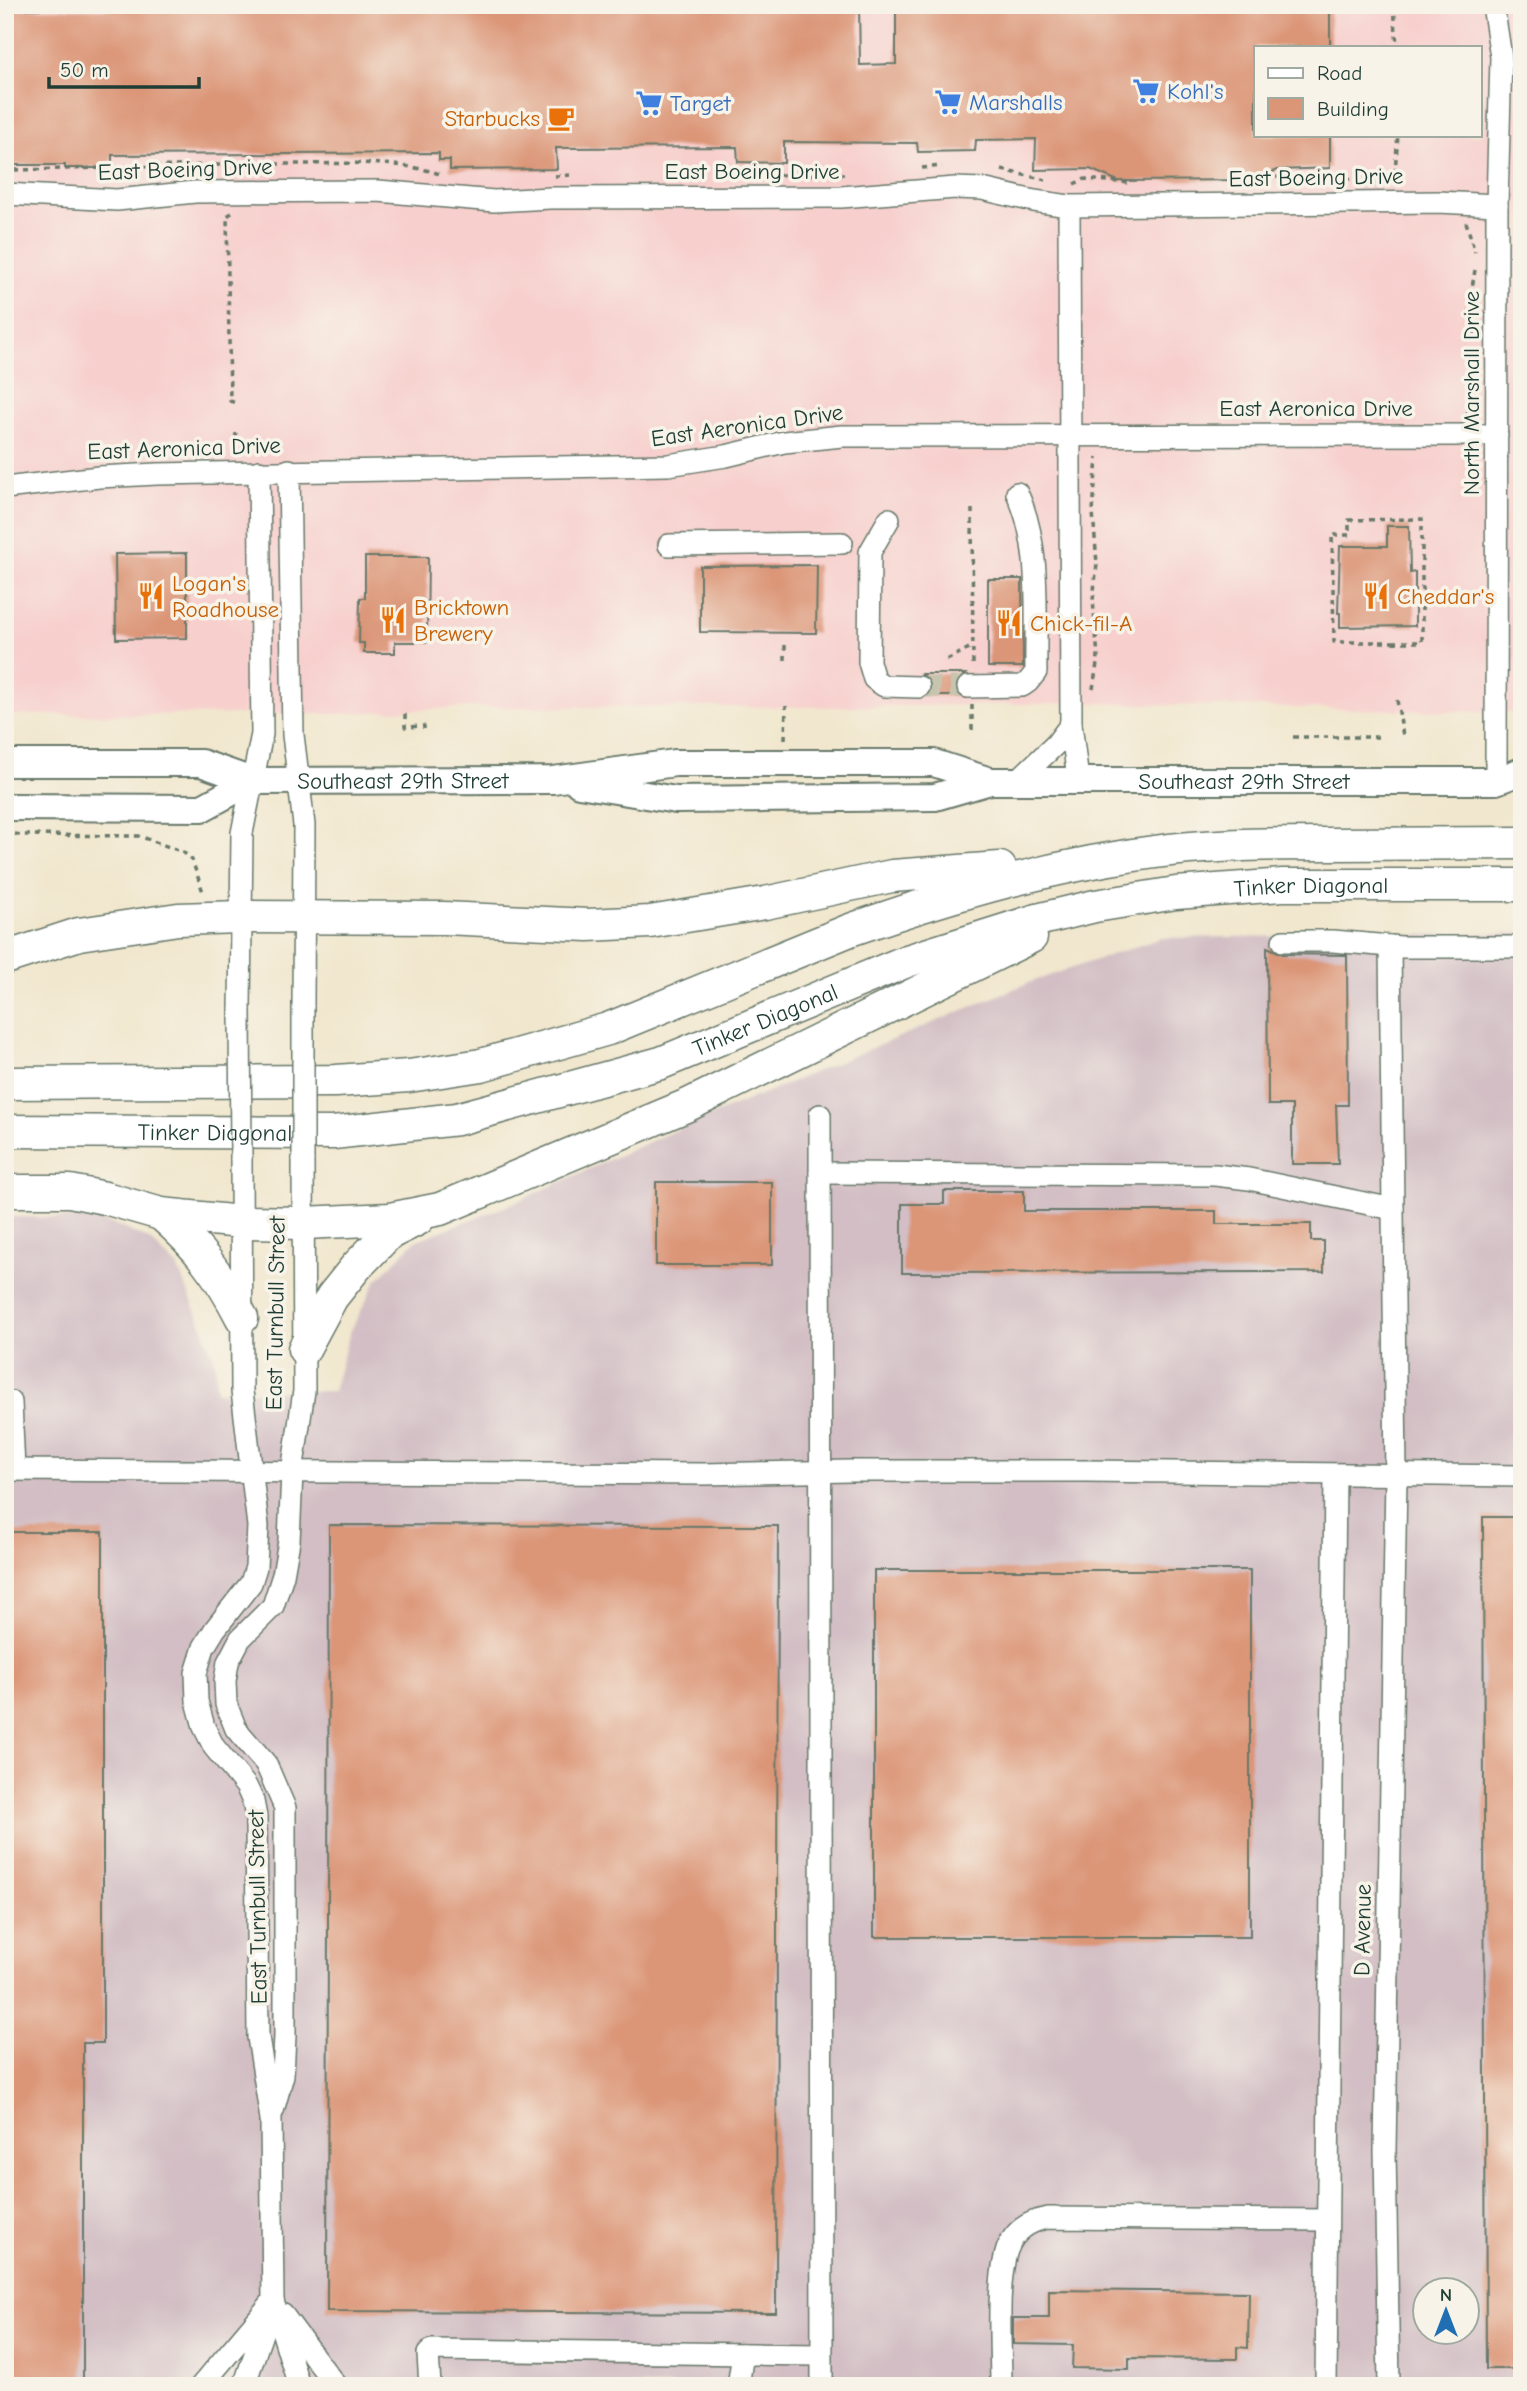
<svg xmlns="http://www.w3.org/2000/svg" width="1527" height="2391" viewBox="0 0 1527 2391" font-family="'Comic Neue',sans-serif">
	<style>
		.built { fill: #f7d0ce; fill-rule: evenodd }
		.industrial { fill: #d2bec4; fill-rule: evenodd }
		.building { fill: #db9577 }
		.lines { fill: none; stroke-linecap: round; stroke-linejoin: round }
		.minor-tunnel { stroke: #c7c5af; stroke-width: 21; stroke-dasharray: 21 10; stroke-linecap: butt }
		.minor-casing { stroke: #68786a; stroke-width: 24 }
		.major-casing { stroke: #68786a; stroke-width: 30 }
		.highway-casing { stroke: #68786a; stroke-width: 35 }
		.path { stroke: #68786a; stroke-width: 3.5; stroke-dasharray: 5 5; stroke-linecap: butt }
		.minor { stroke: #fff; stroke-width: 21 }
		.major { stroke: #fff; stroke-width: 26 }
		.highway { stroke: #fff; stroke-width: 32 }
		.minor-bridge-casing { stroke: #68786a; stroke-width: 24; stroke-linecap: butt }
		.minor-bridge { stroke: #fff; stroke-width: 21 }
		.labels { text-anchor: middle; stroke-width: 7; stroke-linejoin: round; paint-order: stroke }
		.shop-label { font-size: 23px; fill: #366cbe; stroke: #f7f3e8; text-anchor: start }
		.food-label { font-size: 23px; fill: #c56008; stroke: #f7f3e8; text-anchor: start }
		.street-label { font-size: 23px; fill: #1f3d34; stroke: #f7f3e8 }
	</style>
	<rect width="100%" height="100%" fill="#f7f3e8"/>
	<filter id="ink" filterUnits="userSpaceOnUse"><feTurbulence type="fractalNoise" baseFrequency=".0143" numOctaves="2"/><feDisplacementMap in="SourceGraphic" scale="14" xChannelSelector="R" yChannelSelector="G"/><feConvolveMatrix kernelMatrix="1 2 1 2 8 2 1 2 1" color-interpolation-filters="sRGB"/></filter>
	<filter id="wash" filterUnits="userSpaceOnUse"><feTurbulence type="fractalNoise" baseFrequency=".00686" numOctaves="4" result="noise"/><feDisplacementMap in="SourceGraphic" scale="28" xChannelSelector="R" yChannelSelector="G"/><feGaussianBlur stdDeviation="1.57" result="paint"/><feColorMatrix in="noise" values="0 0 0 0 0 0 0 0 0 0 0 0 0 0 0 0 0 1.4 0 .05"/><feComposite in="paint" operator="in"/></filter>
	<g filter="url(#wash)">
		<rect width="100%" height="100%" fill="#f1e7ce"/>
		<path class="built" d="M5,5H1522V713L1091,703L844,707H471L332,714L5,715ZM1256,47H1480V135H1256Z"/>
		<path class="industrial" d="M1522,933V2386H5V1217L92,1218L116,1225L148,1239L177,1266L200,1320L215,1362L217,1392L333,1391L350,1332L376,1281L415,1241L507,1206L662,1136L1028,983L1161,938ZM1426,2290H1468V2332H1426Z"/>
		<g id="blocks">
			<g class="building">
				<polygon points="111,5 859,5 860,65 896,64 896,5 1330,5 1330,47 1256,47 1256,135 1330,135 1330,168 1278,170 1252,180 1118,181 1090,169 1035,170 1036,139 976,140 975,151 918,152 917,143 784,142 784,163 738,162 737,147 556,148 557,169 450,170 450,160 439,160 439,153 112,155 112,168 65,168 65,165 5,165 5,9 111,9"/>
				<polygon points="1387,526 1409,526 1410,573 1415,572 1415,626 1340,627 1340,613 1338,613 1340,546 1387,546"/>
				<polygon points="187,553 187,638 116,639 115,554"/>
				<polygon points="365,557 428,557 427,642 395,642 395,653 364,653 364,643 359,643 360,598 365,598"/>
				<polygon points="817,565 816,633 700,632 700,566"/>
				<polygon points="988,579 1022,579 1023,667 988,667"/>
				<polygon points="921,674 966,674 956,681 955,688 959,696 928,696 932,688 931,681"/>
				<polygon points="1267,947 1283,954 1347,955 1348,1105 1336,1105 1338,1164 1292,1164 1292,1105 1268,1105"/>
				<rect x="656" y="1182" width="116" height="83"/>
				<polygon points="944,1191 1024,1191 1024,1211 1216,1211 1216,1224 1311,1224 1311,1241 1324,1241 1324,1272 902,1273 902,1204 944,1204"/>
				<polygon points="1483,1517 1522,1517 1522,2369 1486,2369"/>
				<polygon points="329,1525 778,1526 776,2313 327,2311"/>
				<polygon points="5,1532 103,1532 103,2043 83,2043 83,2386 5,2386"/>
				<rect x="874" y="1570" width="376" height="367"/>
				<polygon points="1049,2290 1249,2292 1248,2348 1237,2347 1237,2359 1129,2358 1129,2369 1072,2368 1073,2345 1013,2344 1013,2318 1049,2318"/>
			</g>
		</g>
	</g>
	<g filter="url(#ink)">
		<use href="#blocks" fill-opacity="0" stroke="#68786a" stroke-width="2"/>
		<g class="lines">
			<polyline class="minor-tunnel" points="919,687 968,687"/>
			<defs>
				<g id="minor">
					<polyline points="1493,5 1501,57 1497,205 1496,781"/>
					<polyline points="5,194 117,200 195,192 378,191 494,201 550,198 841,197 955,188 982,189 1034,201 1069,206 1438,202 1497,205"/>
					<polyline points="1069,206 1071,724 1078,780"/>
					<polyline points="289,470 293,735 304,825 303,1007"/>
					<polyline points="5,488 99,477 157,474 668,465 726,456 784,442 842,436 1497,435"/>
					<polyline points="889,519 870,552 869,662 874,679 884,686 919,687"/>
					<polyline points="669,545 842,543"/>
					<path d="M968,687L1022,686L1028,682L1036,672C1035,615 1042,545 1017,493"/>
					<polyline points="1017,781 1056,744 1071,724"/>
					<polyline points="1283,941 1333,941 1401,947 1522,947"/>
					<polyline points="240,1010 242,833 262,734 259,471"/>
					<polyline points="820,1115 822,2386"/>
					<polyline points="241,1158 242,1391 258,1526 256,1567 251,1583 215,1629 204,1647 196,1673 197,1701 204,1727 214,1747 246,1786 253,1801 256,1817 258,2037 271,2119 273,2301 299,2386"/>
					<polyline points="820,1173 1215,1175 1249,1179 1393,1209"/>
					<polyline points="5,1402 11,1402 14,1470"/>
					<polyline points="5,1470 704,1474 851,1471 1086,1471 1522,1476"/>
					<polyline points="273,2111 283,2075 285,2036 285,1808 266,1764 236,1729 226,1704 225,1681 228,1662 240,1639 273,1606 283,1575 289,1541 292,1472 304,1391 303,1159"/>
					<polyline points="283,2315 336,2386"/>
					<polyline points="201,2386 273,2301"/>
					<polyline points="244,2386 269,2313"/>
					<polyline points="430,2386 428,2354 432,2350 821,2355"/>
					<polyline points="738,2386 743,2354"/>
					<path d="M1001,2386C1001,2350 996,2283 1007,2250C1014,2231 1029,2221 1048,2218L1327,2220"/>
					<polyline points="1326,2386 1335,1475"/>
					<polyline points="1389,2386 1385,2150 1396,1476 1390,946"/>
				</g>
				<g id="major">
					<path id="s1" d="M5,763H201L252,781L553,780L675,763H934L990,781H1496L1522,771"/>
					<polyline points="579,784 676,800 935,797 990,781"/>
					<polyline points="5,807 202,808 252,781"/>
				</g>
				<g id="highway">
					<polyline points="5,958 79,934 178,919 240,917 444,918 588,925 650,922 765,903 892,876 1000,868"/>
					<path d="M5,1083L336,1081L409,1076L481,1065L608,1029L850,930C955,893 1060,863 1170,850C1223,844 1277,844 1330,844C1394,844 1458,843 1522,843"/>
					<path id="s2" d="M5,1131L333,1133L457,1119L661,1063L907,961L1037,920L1095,906L1176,893L1283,885H1522"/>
					<polyline points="5,1191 70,1191 105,1198 161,1214 241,1222 304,1223 390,1219 440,1209 688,1105 1031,937"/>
					<path d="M161,1214C198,1246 220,1275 242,1318"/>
					<polyline points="304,1349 332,1297 356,1267 388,1234 418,1219"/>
				</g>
			</defs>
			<use href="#minor" class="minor-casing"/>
			<use href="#major" class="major-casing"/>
			<use href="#highway" class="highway-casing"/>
			<g class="path">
				<polyline points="1394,5 1397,47"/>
				<polyline points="922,168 942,166"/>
				<path d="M5,170C103,169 201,164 300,164C348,164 396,159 443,175"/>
				<polyline points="1002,170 1046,180"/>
				<polyline points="779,175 848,174"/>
				<polyline points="555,176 572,175"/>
				<polyline points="1247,183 1266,177 1347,178 1357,181"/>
				<polyline points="1394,183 1398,135"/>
				<polyline points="1074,184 1085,179 1131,183"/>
				<polyline points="232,213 227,216 230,401 236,403"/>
				<polyline points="1466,222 1475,252"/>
				<polyline points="1475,270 1469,306 1475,338"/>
				<polyline points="1467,414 1471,406 1474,381"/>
				<polyline points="236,433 236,451 239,454"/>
				<polyline points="972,509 973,669"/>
				<polyline points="1395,642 1334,642 1332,535 1349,535 1349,520 1422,519 1422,642 1395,642 1395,647"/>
				<polyline points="785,645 785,662"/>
				<polyline points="947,660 973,646"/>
				<polyline points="1093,689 1098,657 1093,600 1097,564 1093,512 1097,457"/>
				<polyline points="1397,700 1403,736"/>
				<polyline points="972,705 972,734"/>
				<polyline points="405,714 405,727 424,726 424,734"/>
				<polyline points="1293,737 1381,737"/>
				<polyline points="785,739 786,706"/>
				<polyline points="5,833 23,835 139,836 183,852 192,860 203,892"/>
			</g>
			<use href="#minor" class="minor"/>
			<use href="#major" class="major"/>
			<use href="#highway" class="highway"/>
			<defs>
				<g id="minor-bridge">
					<polyline points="303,1007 303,1159"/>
					<polyline points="240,1010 241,1158"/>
				</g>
			</defs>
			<use href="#minor-bridge" class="minor-bridge-casing"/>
			<use href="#minor-bridge" class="minor-bridge"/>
		</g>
	</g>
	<defs>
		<symbol id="supermarket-bare" viewBox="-9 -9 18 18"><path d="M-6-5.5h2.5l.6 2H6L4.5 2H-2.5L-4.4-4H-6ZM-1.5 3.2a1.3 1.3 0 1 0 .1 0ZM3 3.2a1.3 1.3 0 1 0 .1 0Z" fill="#3f7fe0" stroke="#f7f3e8" stroke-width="2.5" paint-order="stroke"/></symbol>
		<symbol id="cafe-bare" viewBox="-9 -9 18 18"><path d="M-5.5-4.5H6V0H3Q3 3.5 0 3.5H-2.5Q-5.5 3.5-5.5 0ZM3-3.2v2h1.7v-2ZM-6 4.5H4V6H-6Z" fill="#e8710a" stroke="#f7f3e8" stroke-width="2.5" paint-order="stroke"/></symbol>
		<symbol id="restaurant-bare" viewBox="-9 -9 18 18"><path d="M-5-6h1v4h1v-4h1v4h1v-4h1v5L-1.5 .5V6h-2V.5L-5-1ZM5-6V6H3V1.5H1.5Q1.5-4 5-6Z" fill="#e8710a" stroke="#f7f3e8" stroke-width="2.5" paint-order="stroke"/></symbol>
	</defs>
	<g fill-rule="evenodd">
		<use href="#supermarket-bare" x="1127" y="72" width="38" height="38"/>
		<use href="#supermarket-bare" x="929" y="83" width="38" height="38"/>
		<use href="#supermarket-bare" x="630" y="84" width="38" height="38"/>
		<use href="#cafe-bare" x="542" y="99" width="38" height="38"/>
		<use href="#restaurant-bare" x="132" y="577" width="38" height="38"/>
		<use href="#restaurant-bare" x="1357" y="577" width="38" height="38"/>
		<use href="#restaurant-bare" x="374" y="601" width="38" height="38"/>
		<use href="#restaurant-bare" x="990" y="604" width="38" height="38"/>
	</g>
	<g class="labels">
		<g class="shop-label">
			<text x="1167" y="99">Kohl's</text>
			<text x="969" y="110">Marshalls</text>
			<text x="670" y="111">Target</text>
		</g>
		<g class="food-label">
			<text x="540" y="126" text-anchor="end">Starbucks</text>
			<text x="172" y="591">Logan's<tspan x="172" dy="26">Roadhouse</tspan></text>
			<text x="1397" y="604">Cheddar's</text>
			<text x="414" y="615">Bricktown<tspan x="414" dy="26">Brewery</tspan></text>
			<text x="1030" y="631">Chick-fil-A</text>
		</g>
		<g class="street-label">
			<text transform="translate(185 169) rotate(-2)" y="8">East Boeing Drive</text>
			<text x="752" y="179">East Boeing Drive</text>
			<text transform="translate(1316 177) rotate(-1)" y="8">East Boeing Drive</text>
			<text transform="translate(1471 393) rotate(-90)" y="8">North Marshall Drive</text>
			<text x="1316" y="416">East Aeronica Drive</text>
			<text transform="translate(747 425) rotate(-8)" y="8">East Aeronica Drive</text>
			<text transform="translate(184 448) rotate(-2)" y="8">East Aeronica Drive</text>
			<text dy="8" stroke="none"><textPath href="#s1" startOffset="401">Southeast 29th Street</textPath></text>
			<text dy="8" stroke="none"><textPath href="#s1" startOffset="1246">Southeast 29th Street</textPath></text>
			<text dy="8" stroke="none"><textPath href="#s2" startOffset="1344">Tinker Diagonal</textPath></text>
			<text dy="8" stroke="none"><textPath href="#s2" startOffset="777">Tinker Diagonal</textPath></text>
			<text dy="8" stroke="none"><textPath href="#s2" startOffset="210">Tinker Diagonal</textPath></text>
			<text transform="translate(275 1313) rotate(-89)" y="8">East Turnbull Street</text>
			<text transform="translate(257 1907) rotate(-91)" y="8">East Turnbull Street</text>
			<text transform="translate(1362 1930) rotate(-89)" y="8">D Avenue</text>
		</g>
	</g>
	<rect width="1527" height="2391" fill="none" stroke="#f7f3e8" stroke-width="28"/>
	<rect x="1254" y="46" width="228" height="91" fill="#f7f3e8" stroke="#a1aaa0" stroke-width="2"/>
	<rect x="1268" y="68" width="35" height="10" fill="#ffffff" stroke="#a1aaa0" stroke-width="2"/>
	<text x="1317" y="80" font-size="21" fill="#1f3d34">Road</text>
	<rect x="1268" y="98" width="35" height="21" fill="#db9577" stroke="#a1aaa0" stroke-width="2"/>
	<text x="1317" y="116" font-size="21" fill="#1f3d34">Building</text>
	<g transform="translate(1446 2311)"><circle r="33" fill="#f7f3e8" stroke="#a1aaa0" stroke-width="2"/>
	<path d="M0-5L12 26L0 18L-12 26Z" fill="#1f6fb2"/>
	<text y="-10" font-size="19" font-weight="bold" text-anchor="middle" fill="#1f3d34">N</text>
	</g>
	<path d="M49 77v10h150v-10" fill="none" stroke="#1f3d34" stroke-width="3.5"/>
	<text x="60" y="77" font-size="21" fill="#1f3d34" stroke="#f7f3e8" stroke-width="5" paint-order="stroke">50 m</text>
</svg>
